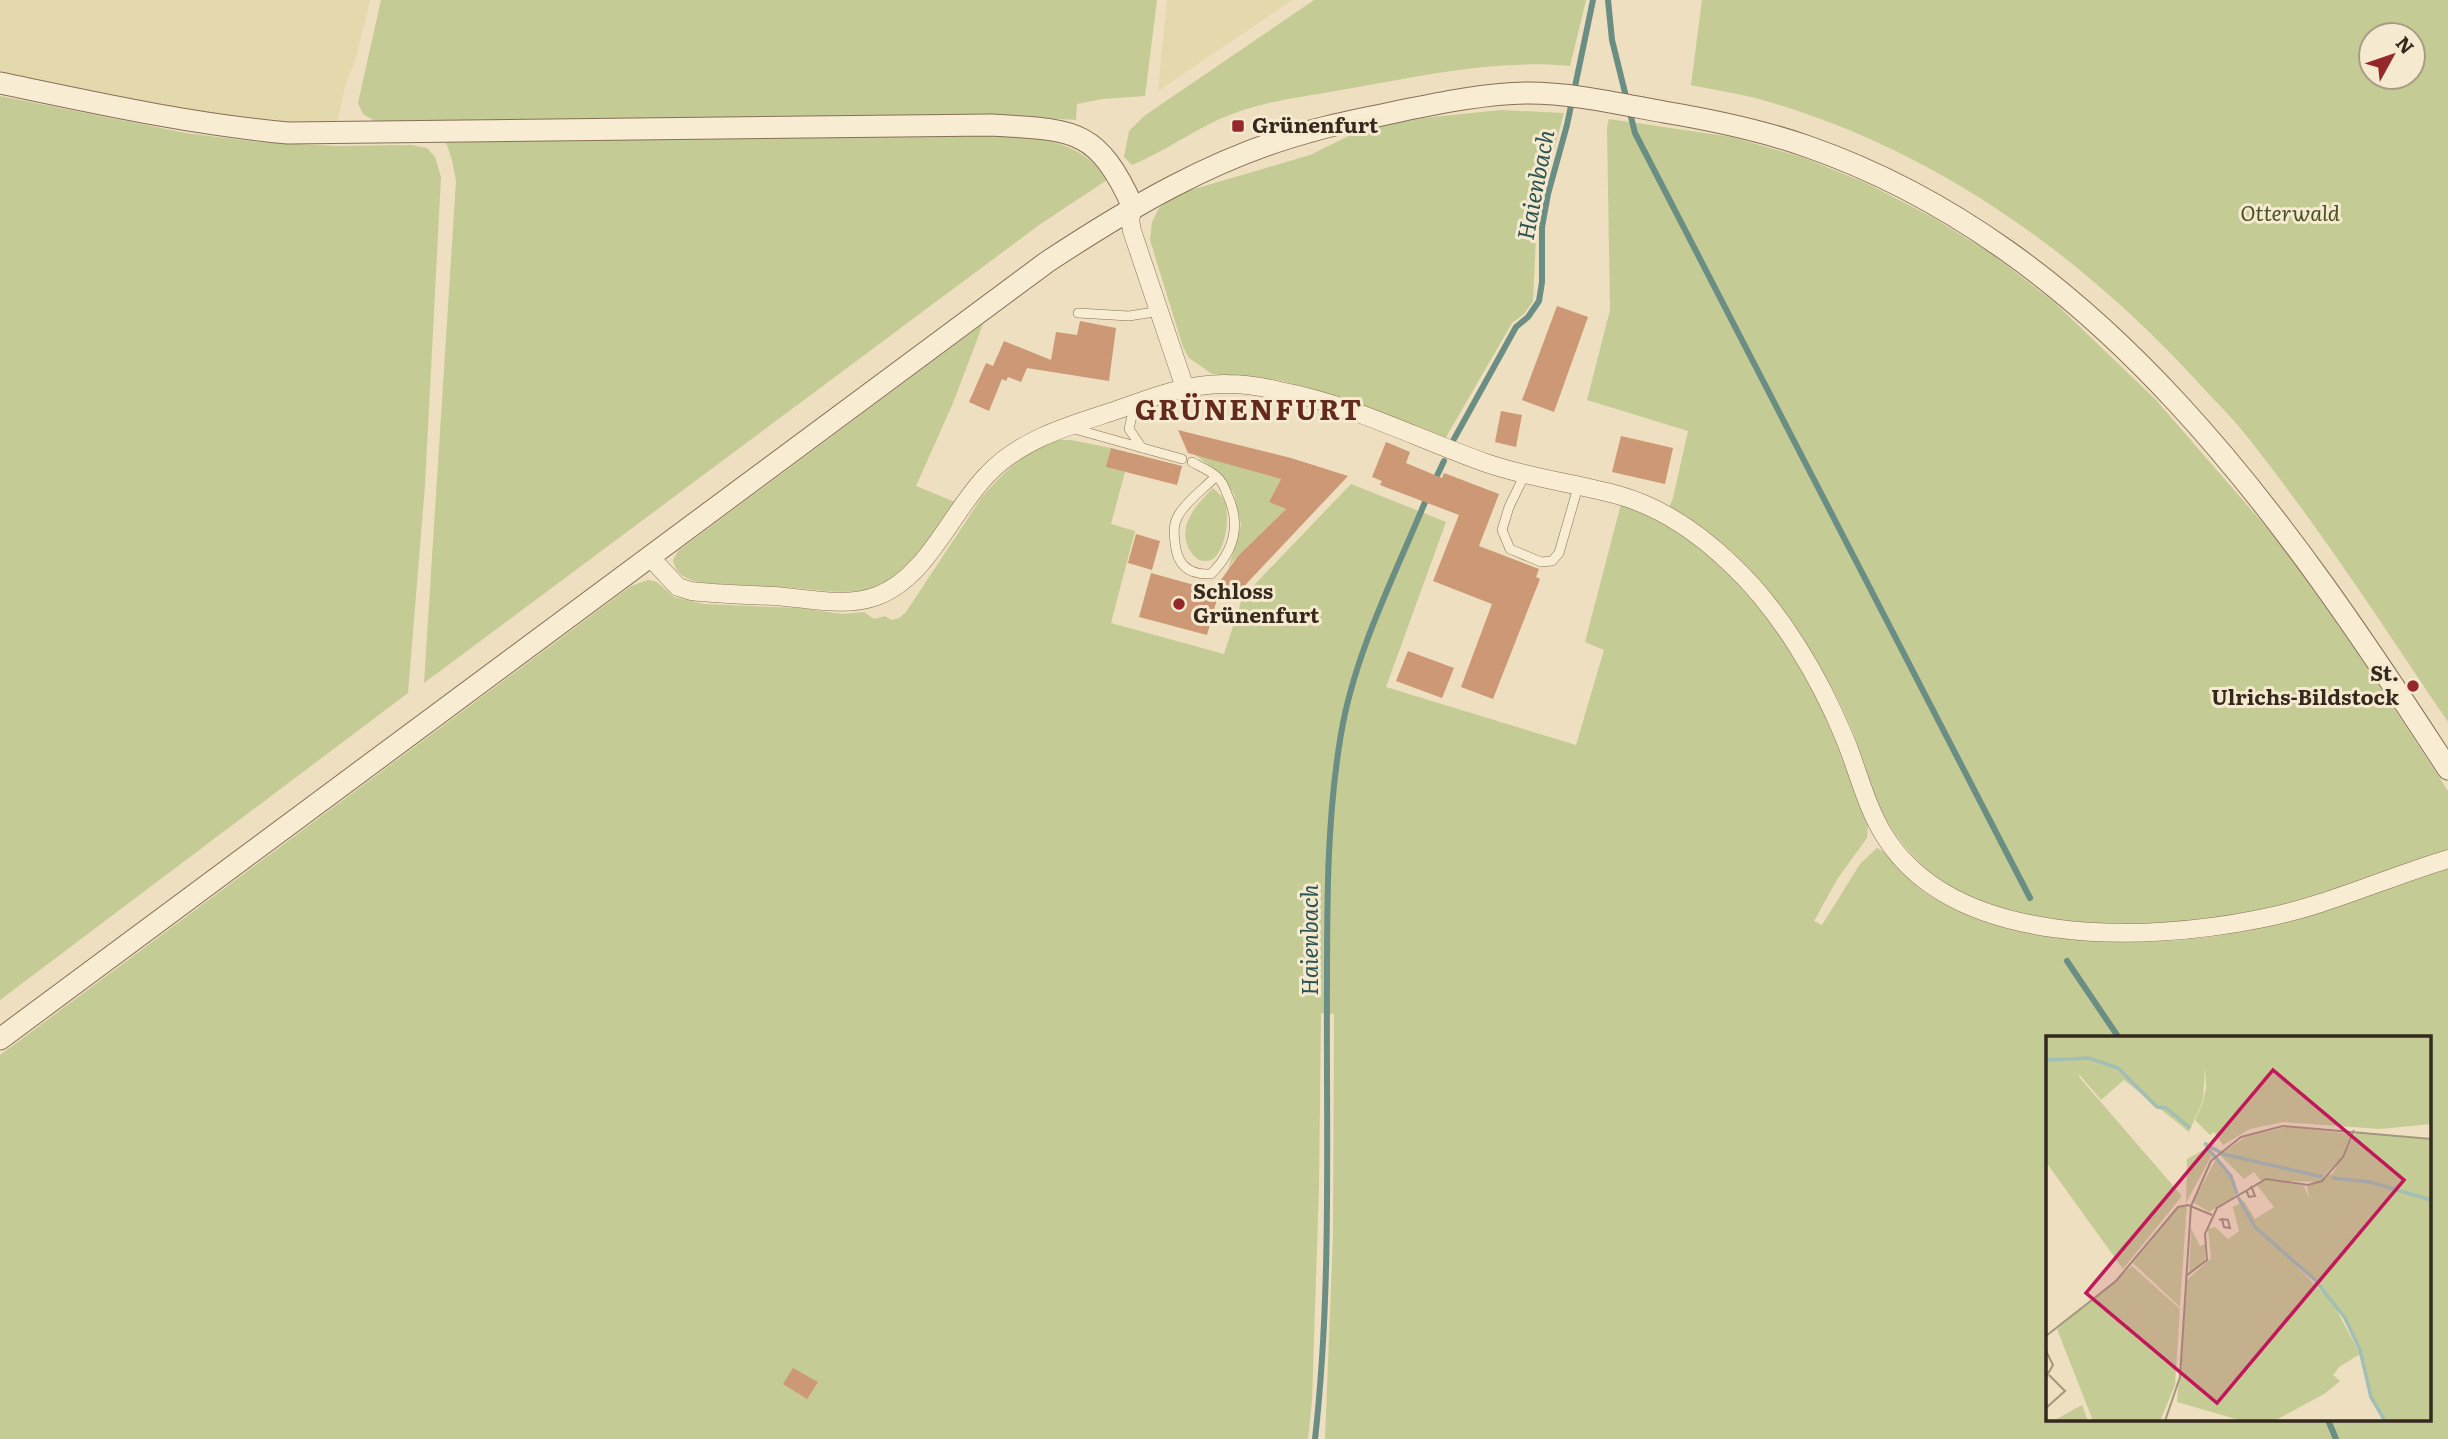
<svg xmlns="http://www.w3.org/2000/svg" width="2448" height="1439" viewBox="0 0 2448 1439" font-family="Literata,serif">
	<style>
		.farmland { fill: #e3d9ad }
		.green { fill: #c5cb94; fill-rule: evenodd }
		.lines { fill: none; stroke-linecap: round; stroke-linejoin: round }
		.stream { stroke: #6a8d84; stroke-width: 6 }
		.building { fill: #cc9875 }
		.service-casing { stroke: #867058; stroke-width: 10 }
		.minor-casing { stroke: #867058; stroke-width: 19 }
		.tertiary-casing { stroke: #867058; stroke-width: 23 }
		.service { stroke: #f8ecd2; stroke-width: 9 }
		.minor { stroke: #f8ecd2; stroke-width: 18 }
		.tertiary { stroke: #f8ecd2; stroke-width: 21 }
		.poi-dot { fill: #95282a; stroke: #f5e9cf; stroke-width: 2.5 }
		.labels { text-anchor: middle; stroke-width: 6; stroke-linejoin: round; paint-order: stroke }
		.poi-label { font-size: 21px; font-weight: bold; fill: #35281c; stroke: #f5e9cf; text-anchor: start }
		.park-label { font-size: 21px; font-style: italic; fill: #475223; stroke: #f5e9cf }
		.water-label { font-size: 23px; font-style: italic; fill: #2b5552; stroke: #f5e9cf }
		.district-label { font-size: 28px; font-weight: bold; letter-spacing: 2px; fill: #62291c; stroke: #f5e9cf }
		.inset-river { fill: none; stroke: #a2bfb6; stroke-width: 3.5 }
		.inset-road { fill: none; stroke: #a3967e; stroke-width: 2 }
		.view { fill: #c2185b; fill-opacity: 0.15; stroke: #c2185b; stroke-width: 3.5 }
		.inset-edge { fill: none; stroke: #35281c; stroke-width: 3.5 }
	</style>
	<rect width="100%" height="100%" fill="#eddfbf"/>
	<g class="farmland">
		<polygon points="0,0 370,0 355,61 346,83 337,123 277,122 228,118 0,74"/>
		<polygon points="1167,0 1292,0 1158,91"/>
	</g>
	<g class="green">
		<polygon points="381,0 1157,0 1145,96 1102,99 1077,104 1076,120 1008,116 378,123 363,114 358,103"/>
		<path d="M1314,0H1586L1570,66C1495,59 1420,76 1347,89C1309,96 1268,100 1232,114C1197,127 1166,151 1132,165L1124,157L1129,131L1144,116Z"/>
		<path d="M1702,0H2448V722C2381,623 2316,522 2241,429C2226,411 2209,395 2194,378C2076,250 1928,146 1759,99C1737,93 1714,90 1691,85ZM2371,35H2413V77H2371Z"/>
		<polygon points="0,96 186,133 258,142 337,146 411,145 427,148 435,157 441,177 425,485 408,693 0,1000"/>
		<polygon points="1501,110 1564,113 1537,213 1533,301 1524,314 1512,323 1445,439 1322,392 1279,380 1212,374 1189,358 1183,347 1150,240 1152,222 1159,208 1177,194 1310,155 1359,131 1423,118"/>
		<path d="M1609,119L1732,137L1802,157L1866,183L1932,217L1992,254L2054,302L2156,400L2273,535L2300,570L2356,650L2448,791V850C2419,864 2384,873 2353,883C2320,893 2286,905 2252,912C2166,930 2053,933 1971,898C1934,882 1904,851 1884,816C1869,791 1863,760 1853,732C1830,674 1776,592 1730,550C1711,533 1690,521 1669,508L1673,498L1688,431L1587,400L1610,310L1607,127Z"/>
		<path d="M1016,135C1052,140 1087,147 1107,180L1039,225L424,683L456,181L452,160L446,142Z"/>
		<path d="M983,324L953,403L916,486L955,502C934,530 912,570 879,585C853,597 822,590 794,588C762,586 730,585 698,582C684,578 676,574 673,560L678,551Z"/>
		<path d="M1056,440H1071L1111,448L1107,467L1125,472L1111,524L1135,531L1111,623L1224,654L1241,602L1257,582L1351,484L1446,522L1386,687L1576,745L1604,650L1585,642L1621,504C1637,511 1655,516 1670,525C1741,568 1798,654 1831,728C1845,759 1854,792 1868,823L1867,838L1838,878L1814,921L1822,925L1860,864L1877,848C1891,854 1905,877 1919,888C1935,901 1956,910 1975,918C2056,950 2192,948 2275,924C2334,907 2390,884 2448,868V1439H1325L1333,1236L1334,1014L1321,1013L1319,1187L1312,1401L1308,1439H0V1055L631,586L648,580L657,582L674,597L704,604L798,608L843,614L864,612L874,619L885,616L892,620L899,618L906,612L982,497C1004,471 1025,452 1056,440ZM2047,1038H2429V1420H2047Z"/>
		<polygon points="1194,454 1281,479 1269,502 1286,509 1233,561 1228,570 1241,525 1234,494 1217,471"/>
		<path d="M1213,488C1216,491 1222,496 1224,500C1231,513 1226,562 1205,561C1197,561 1193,555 1189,549C1177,525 1197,504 1213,488Z"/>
	</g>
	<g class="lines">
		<g class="stream">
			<polyline points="1608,0 1612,40 1635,133 2030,898"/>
			<polyline points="1454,439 1516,327 1528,317 1539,301 1542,282 1542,227 1548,194 1567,125 1593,0"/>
			<polyline points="1434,482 1444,461"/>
			<polyline points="2067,961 2119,1038"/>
			<polyline points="2328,1420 2336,1439"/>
			<path d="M1315,1439C1332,1288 1326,1134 1327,983C1327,900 1327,817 1341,734C1355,651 1396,573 1428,495"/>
		</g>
	</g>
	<g class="building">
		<polygon points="1557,306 1588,317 1554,412 1522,400"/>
		<polygon points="1080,321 1116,328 1109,381 1027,368 1021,382 1008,377 1006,381 1002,379 989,411 969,402 986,363 993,366 1004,341 1051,360 1056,332 1077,335"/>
		<polygon points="1501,411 1522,415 1516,447 1495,442"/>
		<polygon points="1178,430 1291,458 1348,476 1248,582 1237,597 1218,584 1238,556 1286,509 1269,502 1281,479 1188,453"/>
		<polygon points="1621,436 1673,448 1665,484 1612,472"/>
		<polygon points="1386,442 1410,452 1406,463 1442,478 1444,473 1499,494 1479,546 1539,569 1536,577 1540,579 1493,699 1461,687 1492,604 1433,581 1459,515 1380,485 1382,481 1372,477"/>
		<polygon points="1111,448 1182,466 1177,485 1106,467"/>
		<polygon points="1136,534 1160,541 1152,570 1128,563"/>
		<polygon points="1151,573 1219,592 1207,635 1139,617"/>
		<polygon points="1408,651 1454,668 1442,698 1396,681"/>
		<polygon points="793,1368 818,1382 807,1399 783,1384"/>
	</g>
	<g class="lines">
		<defs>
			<g id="service">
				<polyline points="1078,313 1129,316 1160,311"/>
				<polyline points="1142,405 1132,416 1129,429 1142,448"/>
				<polyline points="1071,428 1182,459"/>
				<path d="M1192,462C1199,466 1209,470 1216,476C1221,480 1225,488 1227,494C1242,525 1234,551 1211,574C1189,575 1177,565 1175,543C1174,534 1173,525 1178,516C1186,501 1204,489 1216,476"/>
				<polyline points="1525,474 1509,507 1502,530 1510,549 1541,562 1552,561 1559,553 1578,487"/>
			</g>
			<g id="minor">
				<polyline points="1133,207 1130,220 1132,231 1185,388"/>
				<path d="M650,557L678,587L691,591C718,594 746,595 774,596C807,598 845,608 877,596C928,577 952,510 988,474C1022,438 1072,425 1117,410C1153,397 1189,383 1228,384C1245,384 1263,387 1280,391C1351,404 1418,439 1486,463C1529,478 1574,483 1618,495C1661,507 1700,534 1732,565C1780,610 1820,678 1845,739C1858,771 1866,806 1884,835C1954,949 2146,942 2259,919C2324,907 2385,878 2448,859"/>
			</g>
			<g id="tertiary">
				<path d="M0,83C96,103 190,124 288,133L992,125C1073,130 1097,127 1133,207"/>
				<path d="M0,1039L1047,262C1129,208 1213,158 1308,132C1338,123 1369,118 1400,111C1439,103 1488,93 1528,93C1573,93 1620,104 1664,112C1712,120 1760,130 1806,146C2100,248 2286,519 2448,769"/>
			</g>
		</defs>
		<use href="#service" class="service-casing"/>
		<use href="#minor" class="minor-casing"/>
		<use href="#tertiary" class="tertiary-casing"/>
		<use href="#service" class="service"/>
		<use href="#minor" class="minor"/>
		<use href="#tertiary" class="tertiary"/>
	</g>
	<g class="poi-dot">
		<rect x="1231" y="119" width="14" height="14" rx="3.5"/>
		<circle cx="1179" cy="604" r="7"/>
		<circle cx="2413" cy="686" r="7"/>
	</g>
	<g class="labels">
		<g class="poi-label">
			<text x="1252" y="133">Grünenfurt</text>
			<text x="1193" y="599">Schloss<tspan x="1193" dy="24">Grünenfurt</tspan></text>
			<text x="2399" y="681" text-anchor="end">St.<tspan x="2399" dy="24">Ulrichs-Bildstock</tspan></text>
		</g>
		<g class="park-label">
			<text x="2290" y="221">Otterwald</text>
		</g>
		<g class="water-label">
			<text transform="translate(1536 185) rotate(-79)" y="8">Haienbach</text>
			<text transform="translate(1310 940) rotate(-90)" y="8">Haienbach</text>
		</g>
		<g class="district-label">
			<text x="1249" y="420">GRÜNENFURT</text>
		</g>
	</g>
	<g transform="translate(2046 1036)">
		<rect width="385" height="385" fill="#eddfbf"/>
		<path d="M0,0H385V88L334,93L238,86L204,93L177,109L168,96L164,99L149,84L157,66L160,52L159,30L157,64L143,96L78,44L55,64L32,37L27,23L34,42L136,160L77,233L0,126ZM241,91L305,98L295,122L272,146L214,144L208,136L198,143L174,119L199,101ZM310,96L385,104V385H340L326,361L313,311L299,280L273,247L234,213L287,267L314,318L293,331L287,339L294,345L278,358L228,385H197L131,366L141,244L165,222L162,193L169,191L182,203L193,195L187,171L198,165L209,183L228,171L210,148L222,143L258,150L263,162L261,151L287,137ZM161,112L166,119L140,167L141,123ZM170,123L185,140L190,159L163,176L147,166ZM141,170L140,180L134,271L87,227L132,172ZM145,192L154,210L159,208V224L143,239ZM86,230L134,273L129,349L114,385H47L11,293ZM36,369L42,385H7Z" fill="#c5cb94"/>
		<path class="inset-river" d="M0,24L43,22L72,32L111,71L120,72L144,92M158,107L177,118L277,141M160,110L185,140L191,158M286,142L324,146L385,164M192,161L209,191L269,244L299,282L314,314L325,361L339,385"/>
		<path class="inset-road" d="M200,154L203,161L209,160L205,150M173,184L176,183L182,184L184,192L178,191L176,183M140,240L161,224L159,198L171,172L220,143L262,149L276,145L297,121L308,94M0,300L70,245L132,171L142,169L166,179M0,315L7,329L0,341M0,372L19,355L3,339M119,385L134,341L145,170L165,125L195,101L237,90L385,103"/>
		<path class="view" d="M227,34L358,144L171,367L40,257Z"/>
		<rect width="385" height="385" class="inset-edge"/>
	</g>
	<g transform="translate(2392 56) rotate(50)"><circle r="33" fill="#f5e9cf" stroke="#a89c87" stroke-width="2"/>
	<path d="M0-5L12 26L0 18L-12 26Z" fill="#95282a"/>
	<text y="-10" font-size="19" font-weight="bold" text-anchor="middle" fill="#35281c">N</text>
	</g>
</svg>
